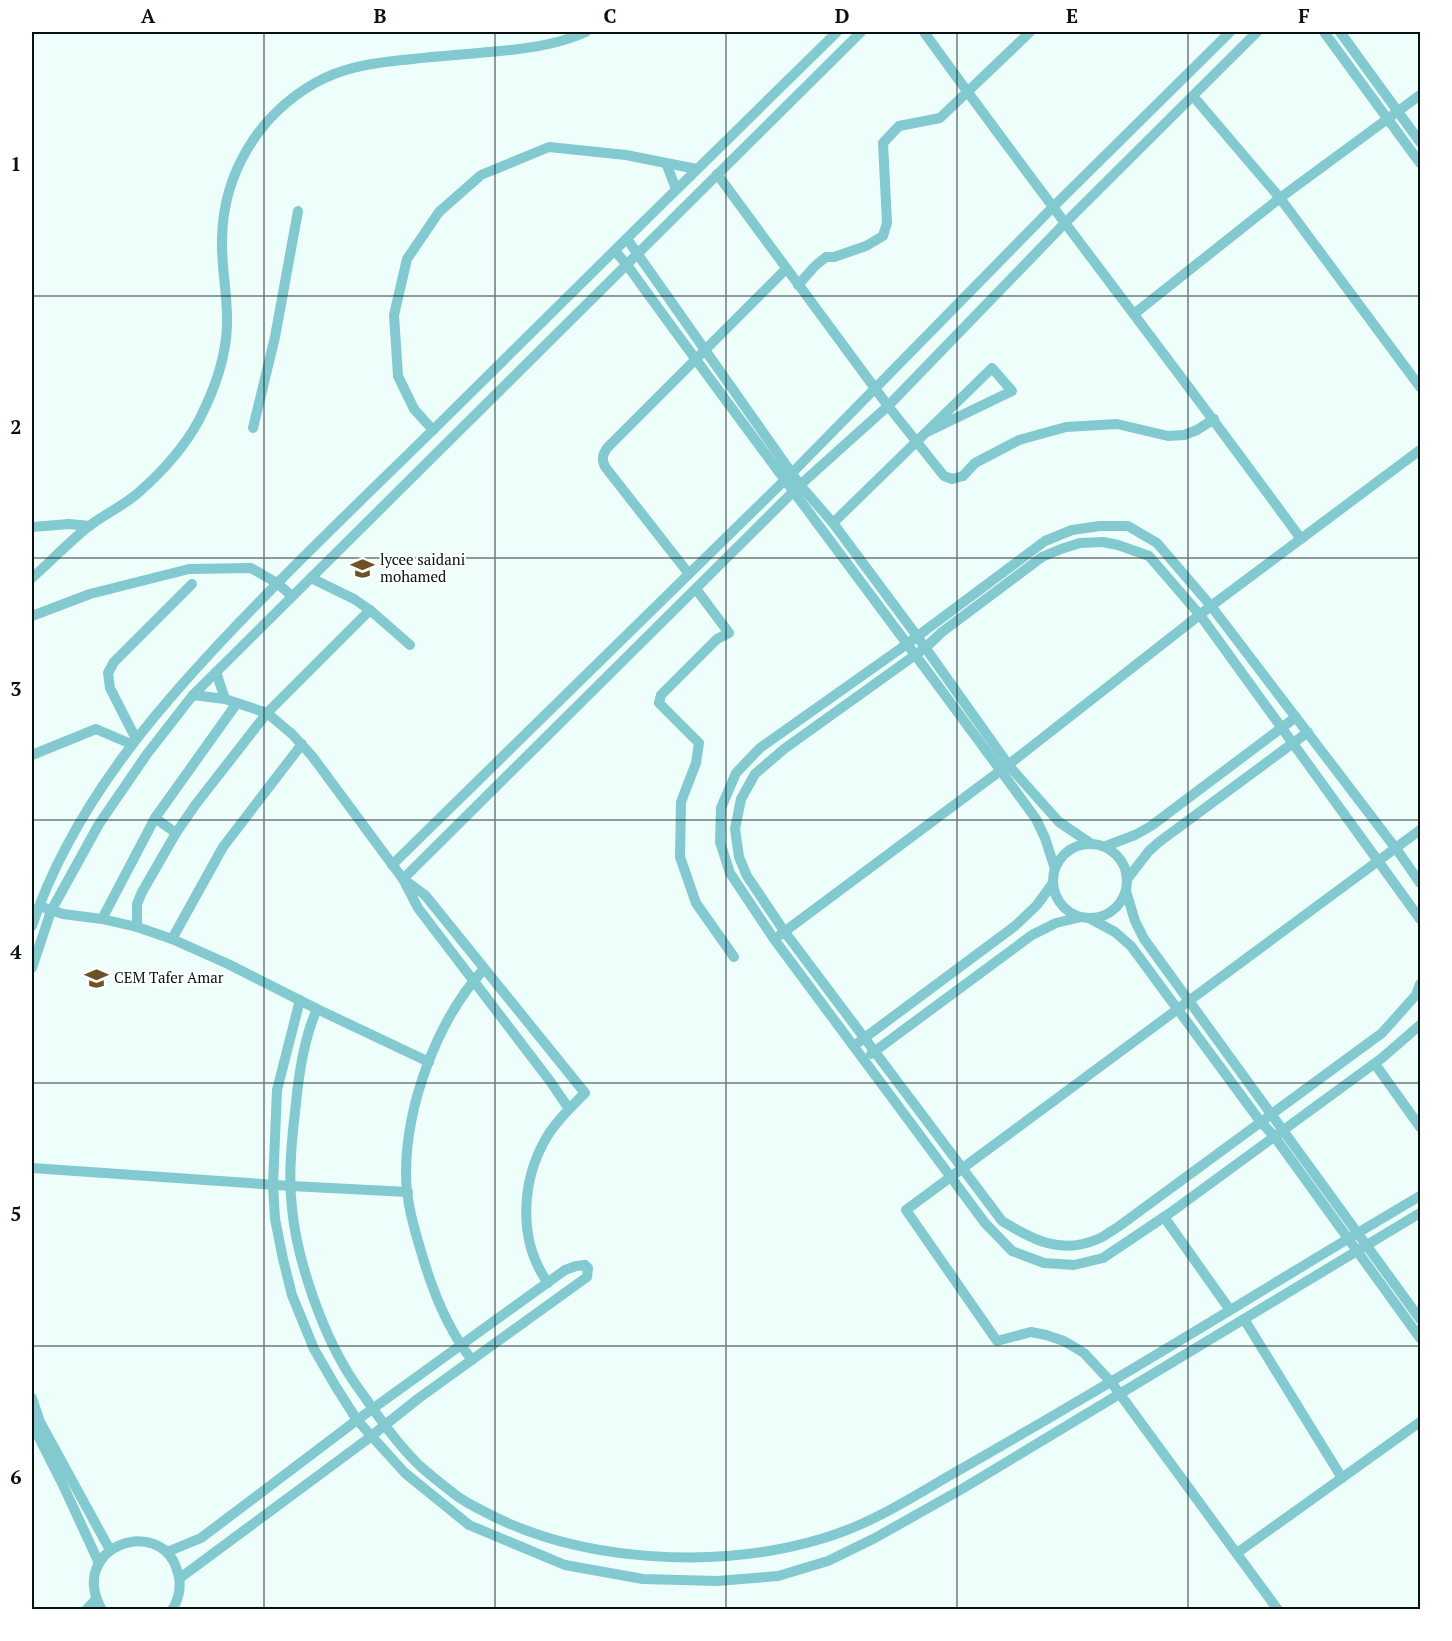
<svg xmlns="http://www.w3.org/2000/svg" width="1452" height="1641" viewBox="0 0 1452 1641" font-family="'PT Serif',serif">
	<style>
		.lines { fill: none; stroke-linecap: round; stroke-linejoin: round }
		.minor { stroke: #82c9d0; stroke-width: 10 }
		.grid { fill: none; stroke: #07110f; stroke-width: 1.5; stroke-opacity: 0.55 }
		.labels { text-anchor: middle; stroke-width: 4.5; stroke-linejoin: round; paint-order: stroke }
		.poi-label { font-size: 15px; fill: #07110f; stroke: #fff; text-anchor: start }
		.neatline { fill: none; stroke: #07110f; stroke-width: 2 }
		.grid-label { font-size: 20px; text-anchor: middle; font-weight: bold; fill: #07110f }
	</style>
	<rect width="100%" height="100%" fill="#edfefb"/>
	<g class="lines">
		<g class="minor">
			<path d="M924,32C1047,203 1177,368 1301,539"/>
			<polyline points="1324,32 1420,163"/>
			<polyline points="1340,32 1420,142"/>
			<polyline points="1193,96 1280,198 1420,387"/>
			<polyline points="717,174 888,406 944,476 952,479 963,476 975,463 1019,440 1066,427 1117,424 1168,436 1184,435 1197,430 1214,419"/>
			<polyline points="676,189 666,163 697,169"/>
			<polyline points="627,239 800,485 833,523 917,636 1010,767 1059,822 1090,843"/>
			<path d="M615,251L627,265C761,451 901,633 1036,819L1045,838L1055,869"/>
			<polyline points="798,285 815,266 826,257 834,257 866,246 883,236 887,223 883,143 899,126 940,118 1030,32"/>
			<polyline points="1134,314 1280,198 1420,95"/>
			<polyline points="253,428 275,337 298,211"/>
			<polyline points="433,430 414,409 398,376 394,315 407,259 439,212 481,175 549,147 626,155 666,163"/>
			<polyline points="833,523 992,368 1012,391 925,433"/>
			<polyline points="32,527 69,524 90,526"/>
			<path d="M689,574L606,468C601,460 602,454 608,447L786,269"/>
			<path d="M32,578C51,561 69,542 89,526C105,514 123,506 138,493C162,472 184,448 199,420C214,391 226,358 227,325C228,296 221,267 222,239C223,173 259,115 315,83C340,69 366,64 394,61C425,57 457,55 489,52C523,49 554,46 586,32"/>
			<polyline points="311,578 354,599 370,610 410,645"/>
			<polyline points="696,589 729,633 717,639 661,695 659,703 699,743 696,763 681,802 680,857 696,903 734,957"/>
			<polyline points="32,616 90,594 189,569 251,568 277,583 292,596"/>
			<polyline points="193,695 225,699 216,672"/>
			<polyline points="225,699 267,713 292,734 312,756 403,879 800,485 888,406 1066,222 1257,32"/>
			<polyline points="136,739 110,688 108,673 114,662 192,584"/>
			<polyline points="32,755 96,729 131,744"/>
			<polyline points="155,818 176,833"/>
			<circle cx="1090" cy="881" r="37"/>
			<polyline points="1106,846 1135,835 1151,826 1296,717"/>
			<polyline points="392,865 792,473 1054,206 1230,32"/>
			<polyline points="1128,878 1149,851 1159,842 1308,732"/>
			<polyline points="1420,883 1400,854 1211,606 1157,543 1128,526 1100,526 1072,530 1045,541 907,644 760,748 736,773 721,808 720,842 730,873 774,939 985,1223 1012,1251 1044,1263 1074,1265 1103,1258 1170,1213 1382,1058 1420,1025"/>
			<polyline points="1126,891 1135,921 1144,939 1420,1319"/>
			<polyline points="45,908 63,914 102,919 137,927 172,939 228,964 317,1009 429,1062"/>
			<polyline points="1089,918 1115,932 1131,946 1260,1121 1274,1136 1420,1338"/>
			<polyline points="102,919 155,818 237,703"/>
			<path d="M1420,919L1200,615L1149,556L1118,545L1103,542L1080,543L1061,549L1042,557L942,632L925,648L784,749L755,774L741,799L735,829L739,857L747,876L784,931L1002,1221C1033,1240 1061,1255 1098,1239C1105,1236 1111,1231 1118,1227L1382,1033L1416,995L1420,984"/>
			<path d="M32,926C75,798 168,695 261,600C317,542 376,486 434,429C568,296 702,164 837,32"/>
			<polyline points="137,927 137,904 142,892 176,833 196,804 267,713 370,610"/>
			<polyline points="780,935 1008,765 1211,606 1420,450"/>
			<polyline points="172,939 223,847 302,744"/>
			<polyline points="32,968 51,911 99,824 147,754 193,695 861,32"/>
			<polyline points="300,1000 277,1090 273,1185 275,1219 283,1259 292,1295 314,1349 336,1387 357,1420 405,1473 469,1525 565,1565 643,1579 717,1581 778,1576 828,1561 875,1538 962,1489 1420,1213"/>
			<path d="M317,1009C304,1038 299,1072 296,1103C292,1137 288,1174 292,1208C297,1262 324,1338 354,1382C374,1410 394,1441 419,1465C431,1476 444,1486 457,1496C465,1502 475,1507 485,1512C581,1563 720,1570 824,1538C868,1525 908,1500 947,1477C989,1453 1031,1429 1073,1404C1190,1336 1304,1264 1420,1196"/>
			<polyline points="859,1042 1015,926 1037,905 1053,883"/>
			<polyline points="871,1054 1032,935 1056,923 1081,917"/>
			<polyline points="1375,1064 1420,1127"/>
			<polyline points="32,1168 291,1186 408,1192"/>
			<polyline points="1164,1217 1230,1310"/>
			<path d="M548,1283C517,1240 521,1179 548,1135C558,1119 572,1106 585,1093L425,895L403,879L418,908L550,1081L569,1109"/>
			<polyline points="1244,1319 1342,1478"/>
			<path d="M472,1360C448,1330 434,1295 423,1258C415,1231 406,1203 406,1174C406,1105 437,1020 484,969"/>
			<polyline points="32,1398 40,1422 110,1550"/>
			<polyline points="32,1424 63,1485 99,1563"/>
			<polyline points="167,1552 201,1538 357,1420 565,1270 576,1266 585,1265 588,1268 587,1277 419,1398 365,1441 180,1578"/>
			<polyline points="1237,1553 1420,1422"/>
			<polyline points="86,1610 96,1599"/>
			<path d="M102,1610C66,1547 160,1514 177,1570C182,1584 180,1597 172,1610"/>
			<polyline points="1278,1610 1111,1382 1084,1353 1064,1341 1046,1335 1031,1332 997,1341 906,1210 1420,830"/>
		</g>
	</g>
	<path class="grid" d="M264,32V1610M495,32V1610M726,32V1610M957,32V1610M1188,32V1610M32,296H1420M32,558H1420M32,820H1420M32,1083H1420M32,1346H1420"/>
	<defs>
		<symbol id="school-bare" viewBox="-9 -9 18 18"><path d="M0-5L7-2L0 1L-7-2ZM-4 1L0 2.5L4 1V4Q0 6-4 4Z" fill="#6f5126" stroke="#fff" stroke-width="2.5" paint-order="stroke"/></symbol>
	</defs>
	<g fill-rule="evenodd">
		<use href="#school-bare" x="346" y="552" width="33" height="33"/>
		<use href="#school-bare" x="80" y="962" width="33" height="33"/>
	</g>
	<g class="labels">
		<g class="poi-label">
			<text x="380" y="565">lycee saidani<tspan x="380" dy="17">mohamed</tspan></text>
			<text x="114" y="983">CEM Tafer Amar</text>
		</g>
	</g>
	<rect width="1452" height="1641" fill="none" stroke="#ffffff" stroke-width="66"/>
	<rect x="33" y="33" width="1386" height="1575" class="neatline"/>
	<g class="grid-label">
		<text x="148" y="23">A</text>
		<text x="380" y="23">B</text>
		<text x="610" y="23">C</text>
		<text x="842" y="23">D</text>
		<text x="1072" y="23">E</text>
		<text x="1304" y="23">F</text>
		<text x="16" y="171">1</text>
		<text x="16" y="434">2</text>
		<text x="16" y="696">3</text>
		<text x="16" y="959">4</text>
		<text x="16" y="1221">5</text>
		<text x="16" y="1484">6</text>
	</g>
</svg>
